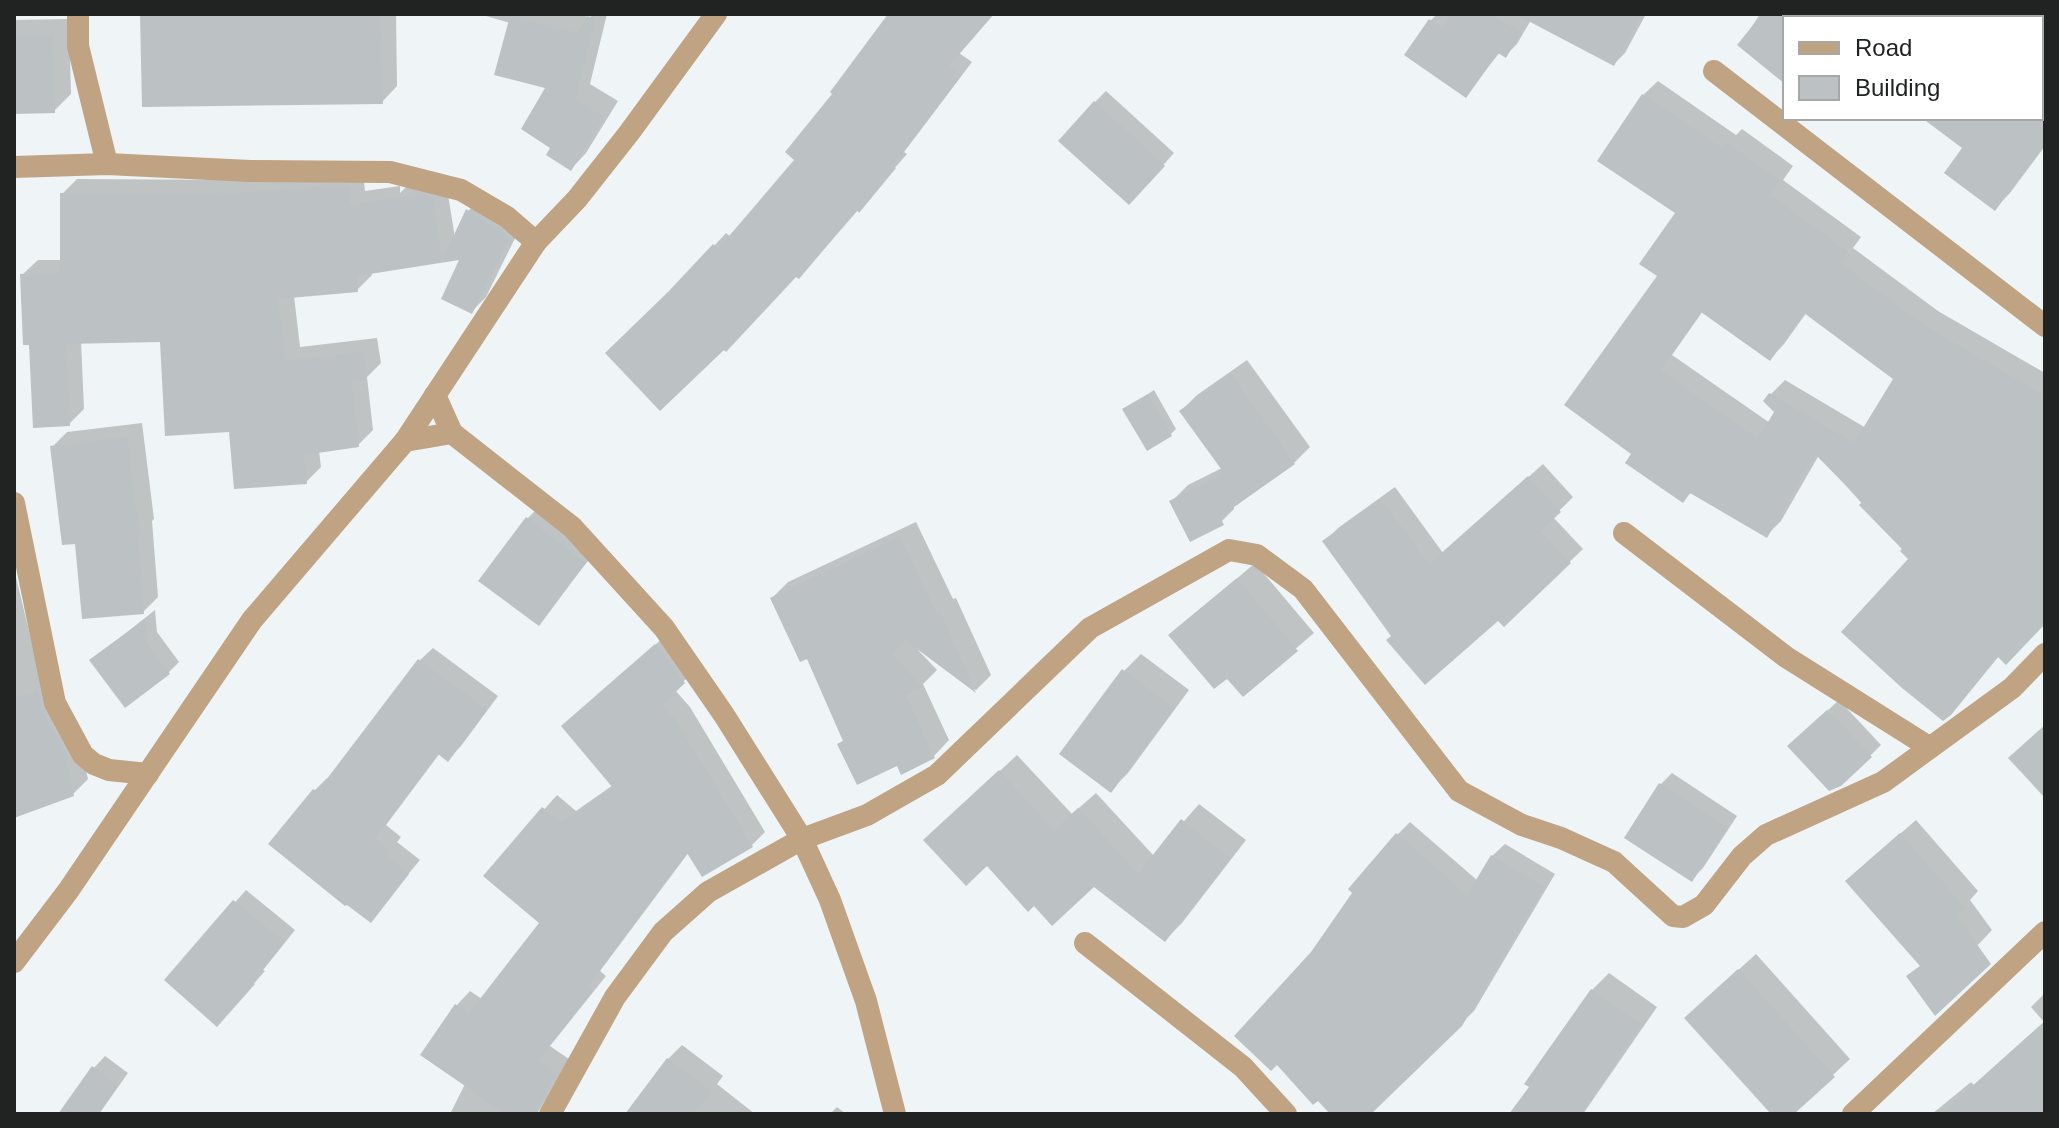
<svg xmlns="http://www.w3.org/2000/svg" width="2059" height="1128" viewBox="0 0 2059 1128" font-family="Arial,sans-serif">
	<style>
		.shadow { fill: #0003; fill-rule: evenodd }
		.building { fill: #bcc1c3; fill-rule: evenodd }
		.lines { fill: none; stroke-linecap: round; stroke-linejoin: round }
		.minor { stroke: #bfa383; stroke-width: 22 }
	</style>
	<rect width="100%" height="100%" fill="#eff4f6"/>
	<g class="shadow">
		<polygon points="142,14 396,14 397,86 382,102"/>
		<polygon points="479,14 576,14 590,17 593,14 607,14 590,84 618,101 586,153 571,169 548,87 510,23"/>
		<polygon points="892,14 994,14 959,53 972,62 904,152 907,154 811,264 796,275 738,337 714,246 726,233 731,237 797,160 835,94"/>
		<polygon points="1437,14 1646,14 1625,53 1614,64 1531,20 1517,44 1506,55 1500,52 1466,95 1431,20"/>
		<polygon points="1760,14 1963,14 1968,18 1785,18 1785,75 1740,45"/>
		<polygon points="69,19 71,94 54,111 14,112 14,20"/>
		<polygon points="2045,45 2045,146 2010,193 1995,208 1965,148 1925,118 2041,118 2041,49"/>
		<path d="M1658,81L1736,135L1742,129L1793,166L1783,180L1861,237L1853,248L1938,311L2045,373V622L1999,656L1950,714L1911,559L1819,455L1781,521L1767,535L1692,492L1683,500L1634,454L1660,276L1678,213L1643,95ZM1703,311L1770,359L1784,344L1807,312L1896,378L1866,428L1785,380L1770,395L1776,412L1770,423L1672,355Z"/>
		<polygon points="1106,91 1174,153 1140,191 1095,102"/>
		<polygon points="363,172 365,191 400,186 400,193 408,185 446,182 455,238 468,211 483,196 523,222 486,297 471,312 463,257 372,272 372,275 357,290 294,296 300,347 377,338 381,363 367,377 373,430 358,445 319,451 321,467 306,482 162,340 81,341 84,409 69,424 30,343 22,275 38,260 62,260 62,194 77,179 244,180"/>
		<polygon points="1247,360 1310,447 1294,463 1234,505 1234,509 1218,525 1172,501 1188,485 1222,468 1181,411 1197,395"/>
		<polygon points="1154,390 1176,429 1171,434 1125,409"/>
		<polygon points="142,423 154,519 152,521 158,597 143,612 77,542 52,447 67,432"/>
		<polygon points="1543,464 1573,497 1553,517 1583,549 1504,625 1498,618 1393,636 1325,541 1338,528 1395,487 1443,553"/>
		<polygon points="538,508 596,551 538,623 527,519"/>
		<polygon points="916,522 953,599 956,598 991,675 976,690 920,648 918,650 937,670 923,684 949,740 934,756 898,763 839,744 845,739 808,656 772,598 788,582"/>
		<polygon points="1255,563 1314,633 1243,694 1227,676 1171,635"/>
		<polygon points="14,569 41,681 77,731 88,779 73,794 14,816"/>
		<polygon points="155,610 157,632 179,662 168,673 92,660"/>
		<polygon points="670,632 697,668 675,690 690,707 765,832 752,845 689,852 600,971 606,976 550,1046 569,1059 537,1114 450,1114 465,1084 423,1055 457,1005 470,991 482,999 542,923 486,875 557,795 576,811 613,785 577,713"/>
		<polygon points="433,648 498,696 461,746 448,759 440,753 386,825 401,837 397,842 420,860 370,920 314,791 327,778 329,779 420,660"/>
		<polygon points="1141,654 1189,690 1128,773 1111,790 1124,671"/>
		<polygon points="1839,700 1881,745 1870,756 1801,735"/>
		<polygon points="1017,755 1072,814 1096,793 1154,856 1199,804 1246,840 1182,923 1165,940 1094,885 1035,903 943,824"/>
		<polygon points="1672,773 1737,816 1703,868 1692,879 1660,785"/>
		<polygon points="1916,820 1978,891 1970,900 1992,930 1978,945 1863,866"/>
		<polygon points="1410,822 1478,881 1492,856 1505,844 1555,874 1474,1011 1368,1114 1333,1114 1313,953 1397,835"/>
		<polygon points="246,890 295,930 263,970 265,971 228,1013 166,980"/>
		<polygon points="1756,954 1850,1059 1791,1114 1774,1114 1704,1001"/>
		<polygon points="1609,973 1657,1007 1583,1114 1512,1114 1592,990"/>
		<polygon points="2045,993 2045,1114 1932,1114 1971,1082 1974,1085 2044,1022 2031,1007"/>
		<polygon points="682,1045 723,1076 717,1084 755,1114 627,1114 668,1059"/>
		<polygon points="105,1056 128,1073 99,1114 61,1114 94,1068"/>
		<polygon points="837,1107 846,1114 830,1114"/>
	</g>
	<g class="building">
		<polygon points="140,14 380,14 383,104 142,107"/>
		<polygon points="888,14 994,14 949,66 961,76 893,166 896,168 859,213 857,210 799,279 796,277 726,352 724,350 660,411 605,353 669,291 713,244 718,249 794,160 785,152 832,94 830,92"/>
		<polygon points="1451,14 1489,14 1521,32 1506,58 1498,53 1466,98 1404,55 1429,19 1443,29"/>
		<polygon points="1515,14 1642,14 1614,66"/>
		<polygon points="1762,14 1785,14 1785,84 1737,45"/>
		<polygon points="510,16 578,33 588,16 595,19 575,99 604,117 571,171 546,155 550,148 521,129 545,88 494,75"/>
		<polygon points="14,35 53,35 55,113 14,114"/>
		<path d="M1642,94L1722,148L1726,142L1780,181L1770,195L1848,252L1840,263L1924,325L2045,396V624L2006,665L1998,657L1951,715L1943,721L1902,688L1841,632L1908,559L1900,551L1902,549L1859,505L1862,502L1815,454L1767,538L1690,493L1683,503L1625,463L1631,454L1564,405L1657,276L1639,264L1675,213L1597,161ZM1701,312L1770,361L1804,313L1893,379L1854,443L1769,393L1763,401L1774,412L1758,439L1660,370Z"/>
		<polygon points="1094,101 1165,166 1129,205 1058,141"/>
		<polygon points="1922,118 2045,118 2045,143 1995,211 1944,173 1962,148"/>
		<polygon points="325,186 349,186 350,205 421,194 432,197 442,261 466,209 510,238 472,314 441,299 459,260 357,276 358,292 278,299 286,361 363,352 367,380 351,381 359,447 304,455 307,484 234,489 229,432 165,436 160,342 66,344 70,426 33,428 29,345 23,345 20,274 60,273 60,193 227,194"/>
		<polygon points="1231,374 1295,464 1220,517 1224,525 1190,542 1169,501 1224,473 1179,411"/>
		<polygon points="1148,394 1172,436 1147,451 1122,409"/>
		<polygon points="127,437 140,536 138,536 144,614 82,619 75,544 62,545 50,446"/>
		<polygon points="1528,476 1561,512 1540,531 1571,563 1504,627 1498,621 1425,685 1386,640 1391,636 1322,541 1381,499 1429,564"/>
		<polygon points="526,517 586,563 539,626 478,581"/>
		<polygon points="900,537 937,614 940,612 976,693 905,640 892,654 922,687 905,695 935,758 901,775 897,766 857,785 837,744 843,741 807,659 800,662 770,598"/>
		<polygon points="1237,578 1298,651 1243,697 1227,679 1214,689 1168,635"/>
		<polygon points="145,619 147,644 170,674 125,708 89,660"/>
		<polygon points="655,644 685,683 662,705 676,721 753,847 702,877 687,853 588,986 594,990 538,1060 557,1073 535,1114 506,1114 420,1055 455,1004 469,1013 539,923 483,876 542,807 562,823 613,788 561,726"/>
		<polygon points="418,659 487,710 448,762 438,754 375,839 390,851 386,856 409,874 371,923 347,905 345,906 268,844 313,789 317,792"/>
		<polygon points="1122,669 1174,708 1111,793 1059,754"/>
		<polygon points="38,692 42,709 63,747 74,796 14,818 14,697"/>
		<polygon points="1827,710 1872,757 1841,786 1829,791 1787,746"/>
		<polygon points="2045,725 2045,798 2008,758"/>
		<polygon points="999,770 1054,830 1078,808 1138,874 1181,819 1230,858 1165,942 1094,887 1052,926 1034,906 1028,912 987,866 966,886 923,840"/>
		<polygon points="1659,783 1727,828 1692,882 1624,838"/>
		<polygon points="1396,833 1467,895 1491,855 1544,887 1462,1026 1371,1114 1330,1114 1318,1101 1313,1105 1277,1065 1271,1071 1234,1036 1311,952 1352,893 1348,889"/>
		<polygon points="1900,833 1965,908 1956,915 1991,964 1935,1016 1906,976 1920,966 1845,881"/>
		<polygon points="233,900 285,942 253,982 255,984 217,1027 164,980"/>
		<polygon points="1738,969 1835,1077 1794,1114 1771,1114 1684,1018"/>
		<polygon points="1591,989 1642,1024 1580,1114 1509,1114 1529,1087 1524,1084"/>
		<polygon points="2045,1021 2045,1114 1941,1114"/>
		<polygon points="667,1058 711,1091 693,1114 625,1114"/>
		<polygon points="92,1066 118,1085 98,1114 58,1114"/>
	</g>
	<g class="lines">
		<g class="minor">
			<polyline points="78,14 78,46 107,164"/>
			<polyline points="1714,71 2045,326"/>
			<polyline points="14,167 107,164 250,171 390,172 461,190 507,217 536,242"/>
			<polyline points="435,395 452,433 572,527 664,628 724,715 802,839 830,900 866,1001 895,1114"/>
			<polyline points="405,441 452,433"/>
			<polyline points="14,503 55,703 83,755 94,764 109,770 148,774"/>
			<polyline points="1624,533 1786,657 1929,747"/>
			<polyline points="1085,943 1243,1067 1286,1114"/>
			<polyline points="14,962 68,891 252,620 405,441 536,242 577,199 629,133 716,14"/>
			<polyline points="550,1114 615,997 663,932 708,892 802,839 867,815 937,775 1090,628 1229,550 1257,555 1303,589 1459,791 1522,825 1561,838 1614,862 1673,916 1683,917 1704,905 1742,856 1766,835 1883,782 2012,688 2045,654"/>
			<polyline points="1853,1114 2045,932"/>
		</g>
	</g>
	<rect width="2059" height="1128" fill="none" stroke="#212323" stroke-width="32"/>
	<rect x="1783" y="16" width="260" height="104" fill="#ffffff" stroke="#a6a7a7" stroke-width="2"/>
	<rect x="1799" y="42" width="40" height="12" fill="#bfa383" stroke="#a6a7a7" stroke-width="2"/>
	<text x="1855" y="56" font-size="24" fill="#212323">Road</text>
	<rect x="1799" y="76" width="40" height="24" fill="#bcc1c3" stroke="#a6a7a7" stroke-width="2"/>
	<text x="1855" y="96" font-size="24" fill="#212323">Building</text>
</svg>
